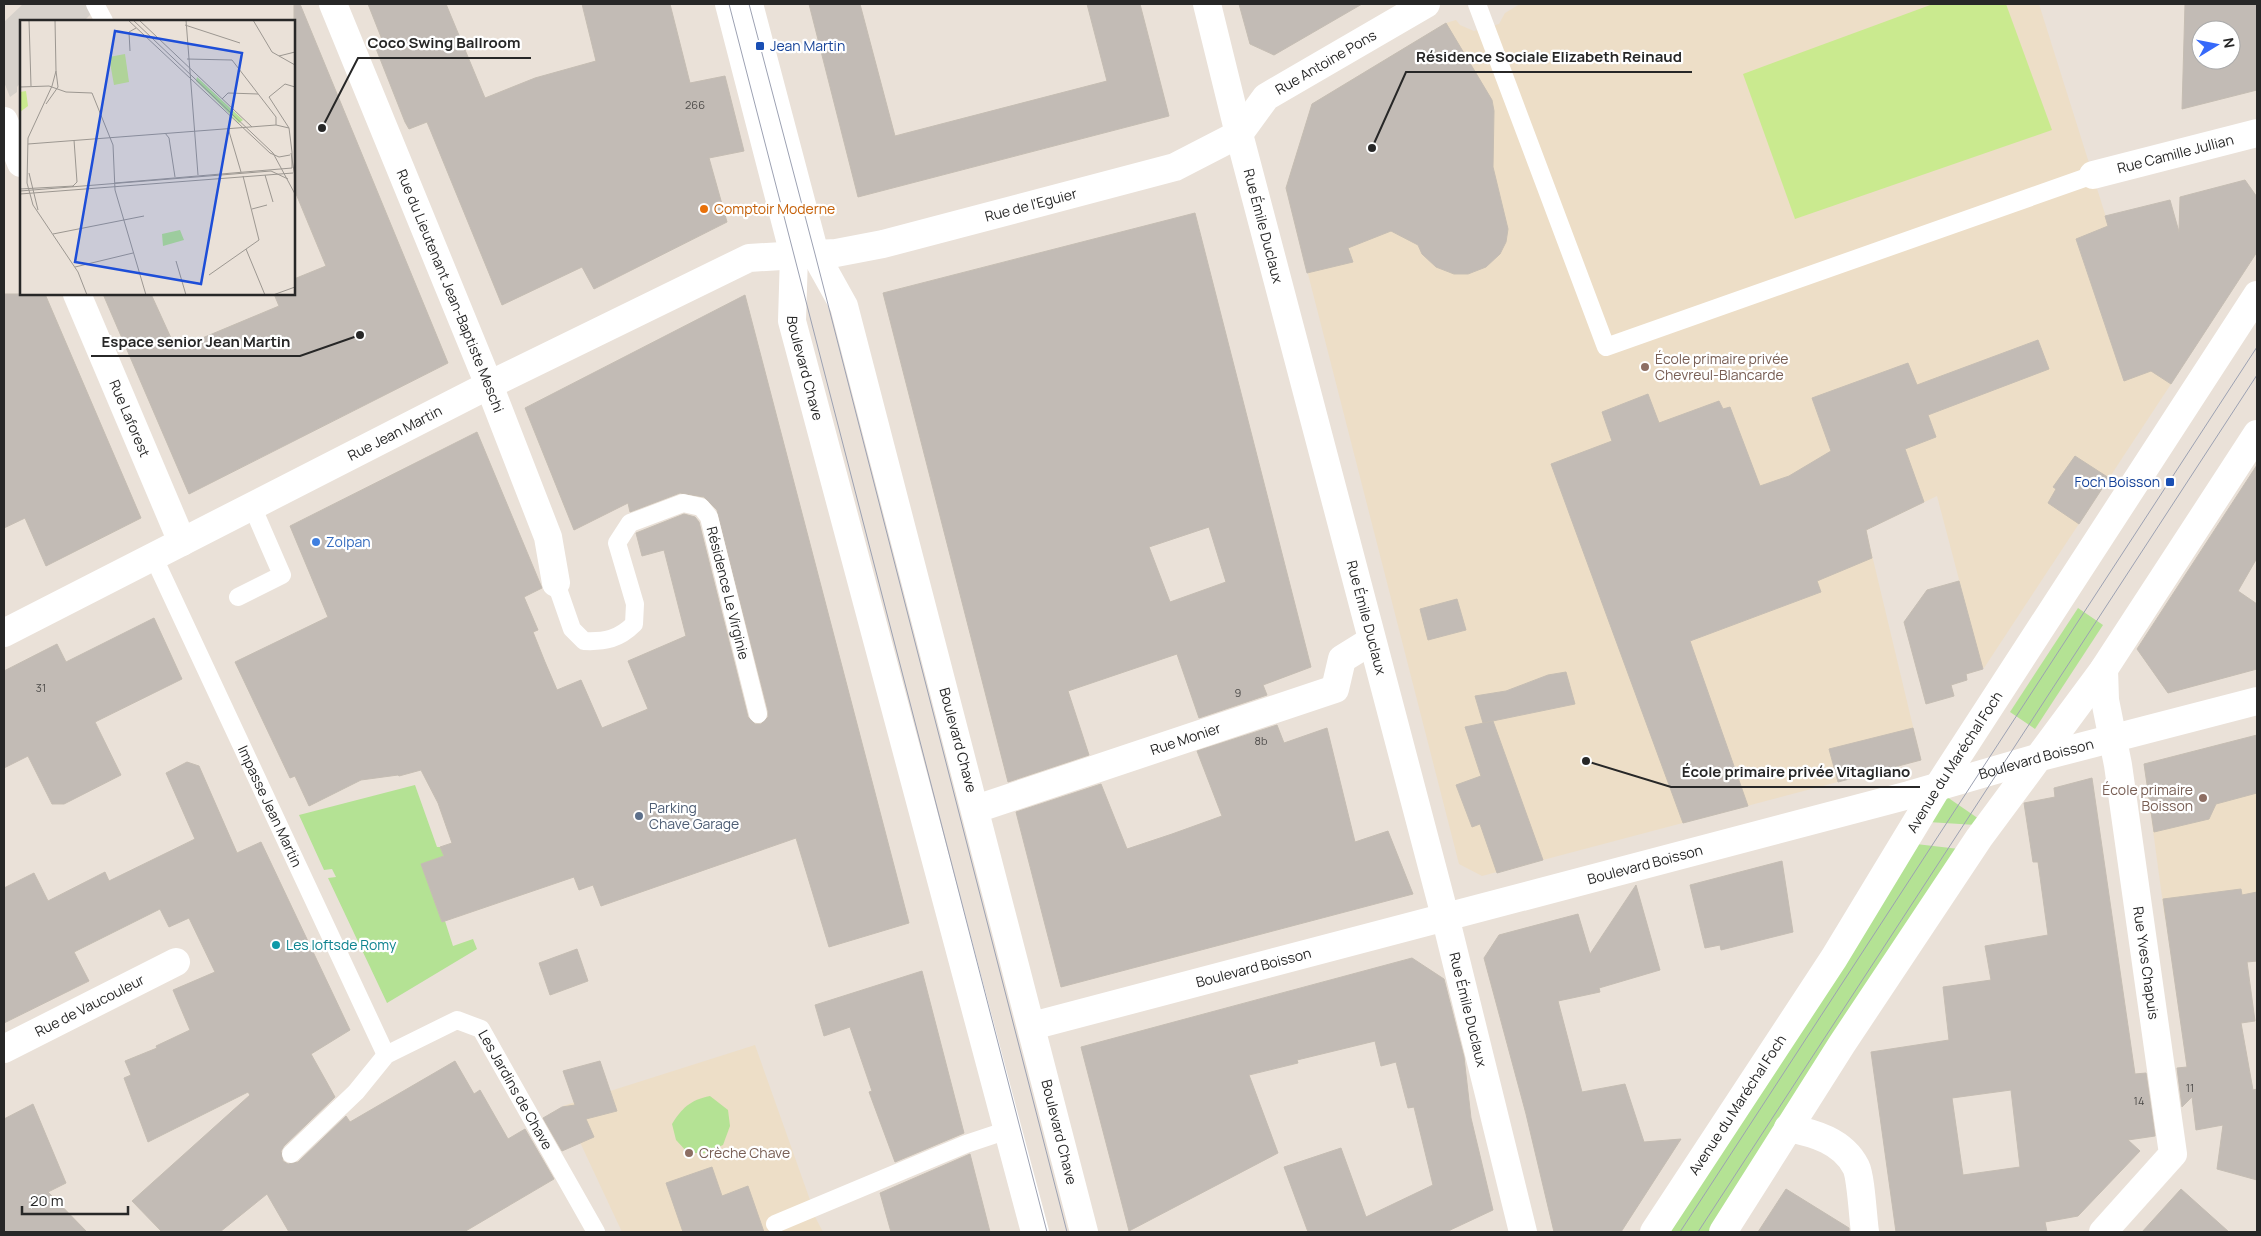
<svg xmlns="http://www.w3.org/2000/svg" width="2261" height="1236" viewBox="0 0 2261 1236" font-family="Manrope,sans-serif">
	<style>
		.education { fill: #eddec7 }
		.green { fill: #b4e294 }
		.pitch { fill: #caea8f }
		.plaza { fill: #d6d1cb }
		.building { fill: #c2bbb5; stroke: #c5bdb3; fill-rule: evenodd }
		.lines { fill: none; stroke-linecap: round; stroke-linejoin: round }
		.service { stroke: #fff; stroke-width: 18 }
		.minor { stroke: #fff; stroke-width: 28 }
		.tertiary { stroke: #fff; stroke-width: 28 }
		.tram { stroke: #9ca1b2; stroke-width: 1 }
		.transit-dot { fill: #1a4fb4; stroke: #fff; stroke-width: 2 }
		.food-dot { fill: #e8710a; stroke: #fff; stroke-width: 2 }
		.education-dot { fill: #8d6e63; stroke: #fff; stroke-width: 2 }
		.shop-dot { fill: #3f7fe0; stroke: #fff; stroke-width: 2 }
		.service-dot { fill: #5c6f8a; stroke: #fff; stroke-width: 2 }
		.culture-dot { fill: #0f9aa8; stroke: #fff; stroke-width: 2 }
		.labels { text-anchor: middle; stroke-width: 4.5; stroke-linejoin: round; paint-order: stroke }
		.number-label { font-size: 11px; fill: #4e4c4a }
		.transit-label { font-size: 14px; fill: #164399; stroke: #fff; text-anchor: start }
		.street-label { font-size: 14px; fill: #272727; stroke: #fff }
		.food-label { font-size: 14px; fill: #c56008; stroke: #fff; text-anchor: start }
		.education-label { font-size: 14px; fill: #785e54; stroke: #fff; text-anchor: start }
		.shop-label { font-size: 14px; fill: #366cbe; stroke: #fff; text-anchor: start }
		.service-label { font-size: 14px; fill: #4e5e75; stroke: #fff; text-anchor: start }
		.culture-label { font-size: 14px; fill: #0d838f; stroke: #fff; text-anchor: start }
		.inset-road { fill: none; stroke: #9c9791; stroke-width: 1 }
		.view { fill: #1d4ed8; fill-opacity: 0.15; stroke: #1d4ed8; stroke-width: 2.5 }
		.inset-edge { fill: none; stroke: #272727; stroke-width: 2.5 }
		.leader { fill: none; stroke: #272727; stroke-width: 2 }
		.callout-dot { fill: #272727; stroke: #fff; stroke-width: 2 }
		.callout-label { font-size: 15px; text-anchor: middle; font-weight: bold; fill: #272727; stroke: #fff; stroke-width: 4.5; stroke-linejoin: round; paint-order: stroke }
	</style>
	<rect width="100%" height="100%" fill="#eae1d8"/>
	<g class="education">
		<polygon points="1520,4 2039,4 2155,373 2171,384 1984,668 1982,667 1937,496 1866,530 1921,760 1482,876 1459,864 1286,188 1312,104 1446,23 1456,20 1460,25 1474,31 1499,24 1505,13"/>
		<polygon points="2257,735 2257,910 2165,919 2144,764"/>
		<polygon points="755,1045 810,1200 811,1209 823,1232 622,1232 563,1106"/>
	</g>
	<g class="green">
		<polygon points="2078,608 2103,625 2035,729 2010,712"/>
		<polygon points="415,785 437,847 440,847 444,856 422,865 442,922 445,921 453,946 473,939 477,949 387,1003 328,878 336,877 332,869 324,870 299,815"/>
		<polygon points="1947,797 1979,819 1976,825 1928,822"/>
		<polygon points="1916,844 1959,849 1711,1232 1666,1232"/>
		<path d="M710,1096L728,1110L730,1126L723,1145L705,1153H688L676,1140L672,1124C682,1108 690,1100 710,1096Z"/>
	</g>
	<polygon class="pitch" points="1933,4 2006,4 2052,130 1795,219 1743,74"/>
	<polygon class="plaza" points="23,4 101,4 84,21 21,21 21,82 17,87 17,92 10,97 4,82 4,22"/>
	<g class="building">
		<polygon points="294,4 300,4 448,363 189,494 103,294 151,294 176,349 279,306 274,294 294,294 294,279 326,266 294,189"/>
		<polygon points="368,4 446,4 485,98 535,78 596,61 582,4 670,4 690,83 725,76 744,151 709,158 727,222 594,289 582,267 502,305 427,122 409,129 405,122 375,46 383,42"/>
		<polygon points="809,4 860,4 895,136 1107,81 1087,4 1140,4 1169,116 858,197"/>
		<polygon points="1239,4 1362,4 1274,55 1250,44"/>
		<path d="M2185,4H2257V90L2182,109ZM2201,30H2231V60H2201Z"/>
		<polygon points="1446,23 1492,100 1494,111 1493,167 1508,229 1506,242 1500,254 1486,267 1468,274 1454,274 1436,267 1422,254 1418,245 1391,231 1348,248 1353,262 1307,273 1286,188 1312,104"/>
		<polygon points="2245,180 2257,197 2257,252 2171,384 2151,371 2124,381 2076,239 2108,226 2105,216 2170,200 2179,232 2180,197"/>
		<path d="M1195,213L1311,667L1263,685L1267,695L1199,718L1177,654L1068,691L1089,755L1008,782L883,293ZM1209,527L1226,582L1170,602L1149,547Z"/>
		<polygon points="4,294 45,294 141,518 46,566 25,518 4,528"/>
		<polygon points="745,295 909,923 829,947 796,838 601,906 593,885 579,890 574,877 442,922 421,864 444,856 440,847 452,843 438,803 421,770 399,776 398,775 361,780 309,806 295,776 290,778 235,662 328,617 290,526 477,432 542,588 524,597 538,630 533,632 545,662 557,690 581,680 602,728 648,709 628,661 686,636 664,550 642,556 636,533 684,514 695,517 699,522 748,717 755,724 761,724 768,717 768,711 717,510 704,497 680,493 630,512 628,503 574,530 525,408"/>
		<polygon points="2038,340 2049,369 1928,415 1936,437 1905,449 1924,502 1866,530 1872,558 1817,581 1821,592 1690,641 1748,806 1683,823 1551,464 1612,441 1602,412 1648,394 1659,423 1719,401 1723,409 1730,407 1760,486 1789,476 1831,451 1812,398 1908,363 1917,385"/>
		<polygon points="2075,456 2109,478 2079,524 2048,503 2056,489 2053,487"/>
		<polygon points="2257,465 2257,558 2238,591 2257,604 2257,669 2168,693 2137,649"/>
		<polygon points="1959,581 1983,669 1966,674 1967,680 1951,685 1954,696 1926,704 1904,622 1927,590"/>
		<polygon points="1457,599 1466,630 1428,640 1420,609"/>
		<polygon points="154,618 182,679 95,722 121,775 64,804 52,804 28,756 4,768 4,671 57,644 66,662"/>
		<polygon points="1566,672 1575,704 1483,723 1475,696 1506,691 1548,675"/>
		<polygon points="1493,721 1543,860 1497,873 1480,824 1472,827 1456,785 1481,776 1465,727"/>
		<polygon points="1277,725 1284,743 1327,728 1355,842 1388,831 1413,894 1061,987 1016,812 1101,784 1127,849 1172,834 1222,816 1197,751"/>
		<polygon points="1913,728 1921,760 1838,782 1829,749"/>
		<polygon points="2257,735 2257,793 2216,804 2209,819 2154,832 2144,764"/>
		<polygon points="187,762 199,766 237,853 261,842 350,1030 311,1054 335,1097 284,1146 281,1151 283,1161 288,1164 298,1162 346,1116 350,1122 455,1061 474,1094 480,1090 508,1139 525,1129 554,1179 464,1232 289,1232 267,1194 220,1232 162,1232 132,1201 250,1095 248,1092 148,1142 124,1078 131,1075 125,1061 157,1048 156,1046 190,1030 173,990 215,972 189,918 169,927 160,909 74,952 89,981 4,1023 4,888 34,873 48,901 105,872 109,881 195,839 166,773"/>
		<path d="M2092,778L2135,1074L2146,1073L2155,1136L2128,1140L2140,1151L2078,1216L2045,1222L2047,1232H1896L1871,1052L1949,1040L1943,987L1991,980L1985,946L2048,935L2038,862H2033L2024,803L2055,797L2054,788ZM2011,1090L2020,1167L1963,1175L1952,1098Z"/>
		<polygon points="1782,861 1793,932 1721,950 1720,945 1705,948 1690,885"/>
		<polygon points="1636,885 1660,970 1599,988 1600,992 1558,1001 1582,1092 1625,1084 1644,1142 1681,1139 1621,1232 1554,1232 1526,1114 1484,958 1499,935 1578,914 1590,954"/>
		<polygon points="2241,889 2242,895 2257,892 2257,961 2247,962 2255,1021 2241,1023 2253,1090 2257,1089 2257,1180 2217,1169 2223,1125 2196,1130 2192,1097 2182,1107 2177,1068 2187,1067 2163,899"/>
		<polygon points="577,949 588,981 550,995 539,963"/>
		<polygon points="1412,958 1444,979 1464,1057 1471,1118 1493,1210 1446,1232 1308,1232 1284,1167 1341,1148 1366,1217 1433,1185 1414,1107 1408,1108 1396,1062 1381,1066 1375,1041 1297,1060 1298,1063 1249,1075 1278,1153 1129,1231 1081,1047"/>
		<polygon points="922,971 964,1133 895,1162 869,1092 872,1091 850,1027 824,1036 815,1005"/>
		<polygon points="600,1061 617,1111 586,1119 594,1137 562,1151 543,1118 562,1107 575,1105 563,1071"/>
		<polygon points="33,1104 66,1183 48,1192 87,1232 4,1232 4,1119"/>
		<polygon points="970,1154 990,1232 891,1232 880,1193"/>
		<polygon points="712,1167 722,1196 748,1186 764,1232 683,1232 666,1183"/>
		<polygon points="1786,1189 1849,1228 1849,1232 1758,1232"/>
		<polygon points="2181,1189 2229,1232 2142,1232"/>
	</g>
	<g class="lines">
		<g class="service">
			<polyline points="95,4 104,21"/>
			<polyline points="1477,4 1606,347 2093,175"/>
			<path id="s1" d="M154,558L386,1055"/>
			<path id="s2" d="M556,583L572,629L584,641C605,642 619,639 634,624L635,604L617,543L630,523L683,503L701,507L709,517L758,714"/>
			<polyline points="238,597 282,575 252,506"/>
			<path id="s3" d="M291,1154L356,1092L386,1055L457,1020L481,1029L596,1232"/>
			<polyline points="775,1224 966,1144 1008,1130"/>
		</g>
		<g class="minor">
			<path id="s4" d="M333,4L489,385L548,537L556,583"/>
			<path id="s5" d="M1207,4L1239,134L1445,916L1523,1232"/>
			<polyline points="4,121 21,163"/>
			<path id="s6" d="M2093,175L2257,133"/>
			<path id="s7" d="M77,294L182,542"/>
			<path id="s8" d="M4,633L489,385L749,258L815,254L749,4"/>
			<path id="s9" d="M976,809L1335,689L1342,659L1371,641"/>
			<path id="s10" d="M1032,1026L1909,795L2037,758L2257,701"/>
			<path id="s11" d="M4,1049L176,962"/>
			<path d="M1788,1128C1814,1133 1843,1141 1856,1167C1861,1177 1863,1219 1865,1232"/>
			<polyline points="2103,1232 2173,1154 2118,765 2105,700 2104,669"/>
		</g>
		<g class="tertiary">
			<path id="s12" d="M729,4L794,255L792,321L1035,1232"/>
			<path id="s13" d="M1084,1232L844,306L815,254L836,253L883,244L1175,167L1239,134L1266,97L1426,4"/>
			<path id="s14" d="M1654,1232L1834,958L1937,788L2257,295"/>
			<polyline points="1723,1232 1842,1044 1979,838 2104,669 2257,434"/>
		</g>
		<g class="tram">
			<polyline points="729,4 1047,1232"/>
			<polyline points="749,4 815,254 1067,1232"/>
			<polyline points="1680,1232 2257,347"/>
			<polyline points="1698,1232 2257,375"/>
		</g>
	</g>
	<g class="transit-dot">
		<rect x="755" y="41" width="10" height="10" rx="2.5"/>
		<rect x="2165" y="477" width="10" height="10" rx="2.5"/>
	</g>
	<circle class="food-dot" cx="704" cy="209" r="5"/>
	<g class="education-dot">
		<circle cx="1645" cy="367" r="5"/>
		<circle cx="2203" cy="798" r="5"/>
		<circle cx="689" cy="1153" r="5"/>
	</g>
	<circle class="shop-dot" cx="316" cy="542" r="5"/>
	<circle class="service-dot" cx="639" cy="816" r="5"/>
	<circle class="culture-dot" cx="276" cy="945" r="5"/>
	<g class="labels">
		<g class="number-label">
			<text x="695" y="109">266</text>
			<text x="41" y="692">31</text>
			<text x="1238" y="697">9</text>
			<text x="1261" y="745">8b</text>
			<text x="2190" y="1092">11</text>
			<text x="2139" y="1105">14</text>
		</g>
		<g class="transit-label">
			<text x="770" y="51">Jean Martin</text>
			<text x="2160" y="487" text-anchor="end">Foch Boisson</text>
		</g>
		<g class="street-label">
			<text dy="5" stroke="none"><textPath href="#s13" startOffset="1574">Rue Antoine Pons</textPath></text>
			<text dy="5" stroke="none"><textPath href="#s6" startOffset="85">Rue Camille Jullian</textPath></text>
			<text dy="5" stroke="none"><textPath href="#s13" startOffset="1238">Rue de l'Eguier</textPath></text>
			<text dy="5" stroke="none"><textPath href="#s5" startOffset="229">Rue Émile Duclaux</textPath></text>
			<text dy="5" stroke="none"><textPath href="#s4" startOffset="310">Rue du Lieutenant Jean-Baptiste Meschi</textPath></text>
			<text dy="5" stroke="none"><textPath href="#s12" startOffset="374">Boulevard Chave</textPath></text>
			<text dy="5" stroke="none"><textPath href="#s7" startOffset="135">Rue Laforest</textPath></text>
			<text dy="5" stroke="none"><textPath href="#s8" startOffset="439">Rue Jean Martin</textPath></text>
			<text dy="5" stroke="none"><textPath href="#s2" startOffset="394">Résidence Le Virginie</textPath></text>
			<text dy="5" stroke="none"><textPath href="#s5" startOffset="634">Rue Émile Duclaux</textPath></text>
			<text dy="5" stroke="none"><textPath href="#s9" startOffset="221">Rue Monier</textPath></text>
			<text transform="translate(958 740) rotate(75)" y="5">Boulevard Chave</text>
			<text dy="5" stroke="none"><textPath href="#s10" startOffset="1039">Boulevard Boisson</textPath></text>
			<text dy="5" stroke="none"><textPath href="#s14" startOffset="558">Avenue du Maréchal Foch</textPath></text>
			<text dy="5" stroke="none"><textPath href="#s1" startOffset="274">Impasse Jean Martin</textPath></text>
			<text dy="5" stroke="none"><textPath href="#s10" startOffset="634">Boulevard Boisson</textPath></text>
			<text transform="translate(2146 963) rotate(82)" y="5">Rue Yves Chapuis</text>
			<text dy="5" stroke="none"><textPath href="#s10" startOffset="229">Boulevard Boisson</textPath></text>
			<text dy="5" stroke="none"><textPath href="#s11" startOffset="96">Rue de Vaucouleur</textPath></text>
			<text dy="5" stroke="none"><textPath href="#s5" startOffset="1039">Rue Émile Duclaux</textPath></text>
			<text dy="5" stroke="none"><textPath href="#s3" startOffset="312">Les Jardins de Chave</textPath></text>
			<text dy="5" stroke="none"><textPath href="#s14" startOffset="152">Avenue du Maréchal Foch</textPath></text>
			<text transform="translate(1059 1132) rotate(76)" y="5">Boulevard Chave</text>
		</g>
		<g class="food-label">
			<text x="714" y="214">Comptoir Moderne</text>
		</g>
		<g class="education-label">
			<text x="1655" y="364">École primaire privée<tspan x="1655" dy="16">Chevreul-Blancarde</tspan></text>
			<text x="2193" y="795" text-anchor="end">École primaire<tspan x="2193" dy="16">Boisson</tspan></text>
			<text x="699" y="1158">Crèche Chave</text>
		</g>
		<g class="shop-label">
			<text x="326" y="547">Zolpan</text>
		</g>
		<g class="service-label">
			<text x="649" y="813">Parking<tspan x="649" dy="16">Chave Garage</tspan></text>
		</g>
		<g class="culture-label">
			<text x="286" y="950">Les loftsde Romy</text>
		</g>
	</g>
	<g transform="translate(20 20)">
		<rect width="275" height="275" fill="#eae1d8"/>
		<path d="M177,57L223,100L219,103L176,61ZM160,210L164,220L143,226L142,214Z" fill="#b4e294"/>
		<path d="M105,34L109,62L94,65L89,37ZM6,71L8,86L0,92V72Z" fill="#caea8f"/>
		<path class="inset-road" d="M9,0L11,66M35,0L36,51L32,66L8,118L7,163L13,185L58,252L67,275M108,0L250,133L259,137L270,135M113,0L253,133L275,174M119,0L232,107M166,0L178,155M233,0L252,32L275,45M165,5L220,23M110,31L109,12L116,8M259,36L275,32M167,39L212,40L256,97V105M0,67L29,66L46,72L72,73L93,125L95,170L126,275M202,79L208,73L238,74M26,84L38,67L36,51M208,108L221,152M145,113L149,118L155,157M8,124L256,105L269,108M272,132L269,108L249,77L265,64L275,67M272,132V148M271,133L275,157M9,153L18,190M245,155L253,182M95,163L272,148M52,167L57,162L54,120M0,169L54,166M0,171L251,151L268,159M0,174L273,153M232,189L247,185M33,214L124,196M226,229L245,275M156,241L166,275M55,247L113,233M189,255L239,220L223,156M253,275L275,267"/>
		<path class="view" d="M95,11L222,33L181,264L55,242Z"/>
		<rect width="275" height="275" class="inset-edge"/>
	</g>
	<path class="leader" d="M322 128L358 58H531M1372 148L1406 72H1692M360 335L300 356H91M1586 761L1671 787H1920"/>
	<g class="callout-dot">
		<circle cx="322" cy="128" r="5"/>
		<circle cx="1372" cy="148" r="5"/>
		<circle cx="360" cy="335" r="5"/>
		<circle cx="1586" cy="761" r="5"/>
	</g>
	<g class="callout-label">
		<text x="444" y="48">Coco Swing Ballroom</text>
		<text x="1549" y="62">Résidence Sociale Elizabeth Reinaud</text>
		<text x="196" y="347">Espace senior Jean Martin</text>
		<text x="1796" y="777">École primaire privée Vitagliano</text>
	</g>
	<rect width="2261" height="1236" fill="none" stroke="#272727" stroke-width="10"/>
	<g transform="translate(2216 45) rotate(80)"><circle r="24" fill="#ffffff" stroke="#a9a9a9"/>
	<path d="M0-4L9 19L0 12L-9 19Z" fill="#3669fa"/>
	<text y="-8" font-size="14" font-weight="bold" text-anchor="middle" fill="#272727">N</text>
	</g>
	<path d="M22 1206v8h106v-8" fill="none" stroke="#272727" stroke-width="2.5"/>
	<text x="30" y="1206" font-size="15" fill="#272727" stroke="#ffffff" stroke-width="4" paint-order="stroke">20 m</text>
</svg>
